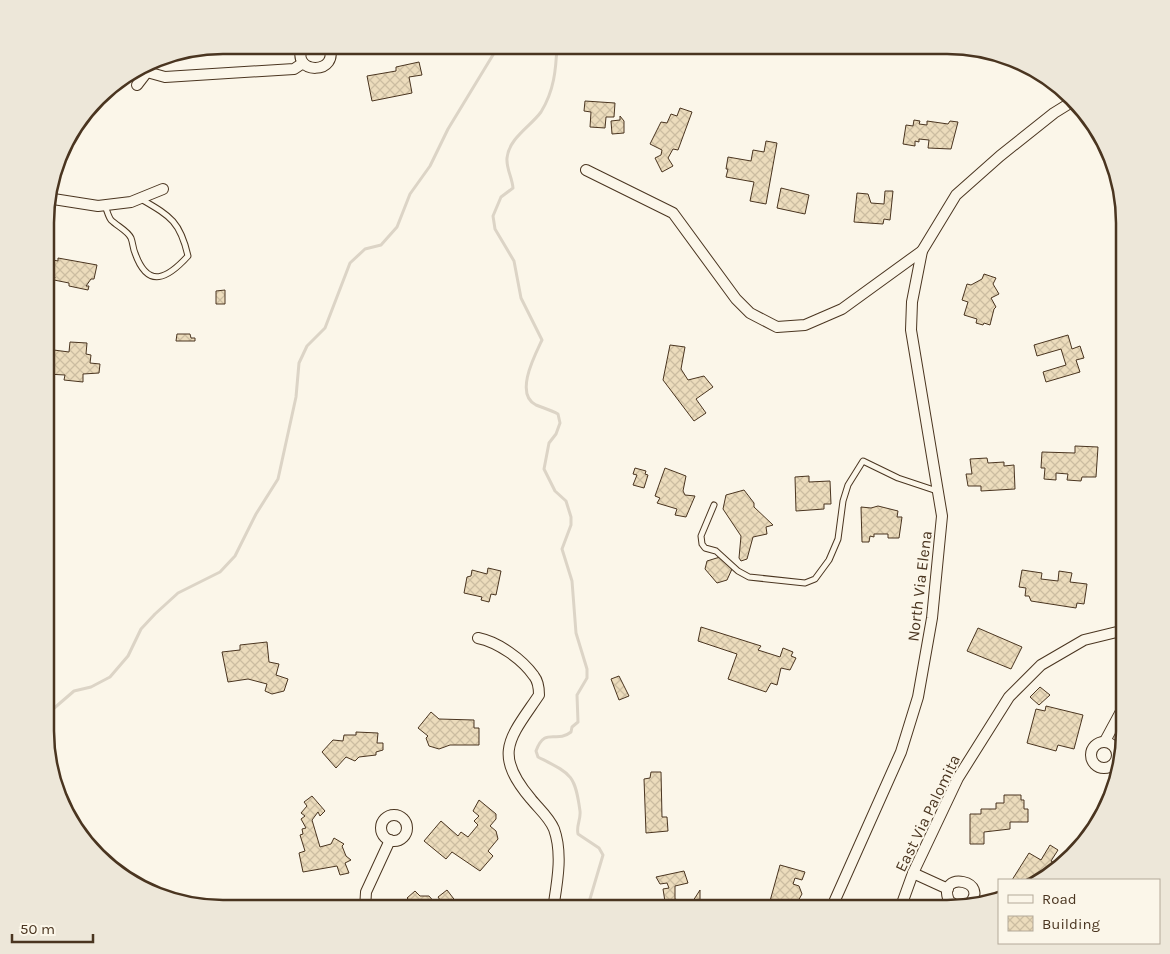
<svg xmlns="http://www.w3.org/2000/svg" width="1170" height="954" viewBox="0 0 1170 954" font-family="Karla,sans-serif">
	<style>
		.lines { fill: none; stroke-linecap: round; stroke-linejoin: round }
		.stream { stroke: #dcd4c6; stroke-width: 3 }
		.building { fill: url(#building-cross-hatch); stroke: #4a3520 }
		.lane-casing { stroke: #4a3520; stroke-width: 7 }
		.street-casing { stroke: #4a3520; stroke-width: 12 }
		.lane { stroke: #fbf6e9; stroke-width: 5 }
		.street { stroke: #fbf6e9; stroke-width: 10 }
		.labels { text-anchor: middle; stroke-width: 4; stroke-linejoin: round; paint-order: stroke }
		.street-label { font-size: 16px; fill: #4a3520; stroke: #fbf6e9 }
		.rim { fill: none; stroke: #4a3520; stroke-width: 2.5 }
	</style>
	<defs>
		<pattern id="building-cross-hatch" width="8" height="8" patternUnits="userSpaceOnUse" patternTransform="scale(1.25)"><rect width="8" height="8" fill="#ecdcbc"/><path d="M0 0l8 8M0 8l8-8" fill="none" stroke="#ccbda1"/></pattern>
	</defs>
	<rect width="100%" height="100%" fill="#fbf6e9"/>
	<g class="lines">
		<g class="stream">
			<path d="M557,45C556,70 554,91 541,112C530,127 509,138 507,158C506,168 512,177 513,188L501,197L493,216L495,229L514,261L521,298L542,340C535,355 514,394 536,405C543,408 551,410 558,414L560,423L556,434L549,443L544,469L555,491L566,501L571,517V525L562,549L572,581L576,633L587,669V678L577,695L578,722L572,727L571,732C556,744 545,726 536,751L538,757C571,774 575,774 580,811C581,820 576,825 578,834L599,848L603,855L587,909"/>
			<polyline points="45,716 74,691 91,687 110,677 128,656 141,629 155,614 178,593 220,572 235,556 256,514 278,479 296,397 299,363 307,346 325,328 350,263 365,249 381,245 397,227 410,194 430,166 448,129 499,45"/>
		</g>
	</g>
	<g class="building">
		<polygon points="419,62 422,75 409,77 412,93 372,101 367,76 396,71 396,67"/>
		<polygon points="585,101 615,103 614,117 606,117 605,128 590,127 591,112 584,111"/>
		<polygon points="680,108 692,112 678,150 673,149 668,158 673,166 662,172 655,158 661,155 662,150 650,144 661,122 667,123 671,114 677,116"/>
		<polygon points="620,116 624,121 624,133 612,134 611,121 620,120"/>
		<polygon points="914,120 920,121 919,124 927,125 927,121 948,124 950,121 958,122 951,149 928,148 929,140 919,139 919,142 915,141 915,146 903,144 906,125 913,126"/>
		<polygon points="766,141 777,143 766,204 750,201 754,182 726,177 728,169 726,169 728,157 751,161 753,150 764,152"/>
		<polygon points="781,188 809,195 805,214 777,208"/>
		<polygon points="885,191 893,191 890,220 884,219 883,224 854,222 857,193 868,194 871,203 884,204"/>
		<polygon points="58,258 97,265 94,279 91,279 86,286 89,286 88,290 69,286 69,283 54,280 55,277 51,277 50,284 46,284 48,259 58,261"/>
		<polygon points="984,274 996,278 993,284 999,294 991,298 996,307 994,309 990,325 984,323 983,325 976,323 977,319 964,315 968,302 962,300 967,284 971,285 982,279"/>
		<polygon points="225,290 225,304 216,304 216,291"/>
		<polygon points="177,334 190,334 191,338 195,338 195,341 176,341"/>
		<polygon points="1068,335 1072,349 1080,346 1084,358 1076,360 1080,372 1046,382 1043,372 1066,365 1061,349 1037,356 1034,345"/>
		<polygon points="70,342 87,343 86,354 91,355 90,363 100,364 99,373 83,374 83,382 64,380 65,375 46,374 46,349 69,352"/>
		<polygon points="670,345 685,347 681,369 688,380 704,376 713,387 696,399 706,413 694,421 663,380"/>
		<polygon points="1075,446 1098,447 1096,477 1082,477 1081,481 1067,480 1068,474 1056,473 1056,480 1044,479 1045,468 1041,468 1042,452 1075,453"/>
		<polygon points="987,458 988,463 1004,462 1004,466 1014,465 1015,489 981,491 981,486 968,486 966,474 972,474 970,459"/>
		<polygon points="635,468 646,471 645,474 648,475 644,488 633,485 637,475 633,474"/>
		<polygon points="665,468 686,476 683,491 685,495 695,496 686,517 675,515 677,509 657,503 660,498 655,496"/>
		<polygon points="809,476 809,482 830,481 831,504 824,504 824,509 796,511 795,477"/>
		<polygon points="744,490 754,503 754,507 773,525 766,527 767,534 753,537 747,559 741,561 739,558 741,536 723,509 726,495"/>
		<polygon points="878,506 898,511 897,517 902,517 899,538 888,538 888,534 874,534 874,537 870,536 869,542 862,542 861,507 871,508"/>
		<polygon points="720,557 732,569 727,580 717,583 705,569 707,561"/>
		<polygon points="488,568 501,571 496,595 491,594 489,602 481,600 482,597 464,593 467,577 471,576 472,570 487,574"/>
		<polygon points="1022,570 1042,573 1041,579 1058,581 1059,571 1072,573 1070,582 1087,584 1084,604 1077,603 1076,608 1031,601 1029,596 1025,596 1026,588 1019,587"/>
		<polygon points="701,627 761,646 758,650 780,657 783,648 793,652 791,656 796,658 790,670 781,668 777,685 771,683 766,692 728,679 737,654 698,641"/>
		<polygon points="978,628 1022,647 1011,669 967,651"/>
		<polygon points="267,642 269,662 279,664 276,675 288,679 284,691 272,694 265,691 267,684 248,679 228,682 222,652 240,650 240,645"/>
		<polygon points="619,676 629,696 619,700 611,679"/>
		<polygon points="1040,687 1050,695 1039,705 1030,697"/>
		<polygon points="1046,706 1083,715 1074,749 1058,745 1056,751 1027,743 1036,709 1045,711"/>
		<polygon points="431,712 439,719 474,720 474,728 479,728 479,745 450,745 439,749 429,746 426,738 428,736 418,728"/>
		<polygon points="356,732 378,733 377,743 383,743 383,750 376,752 376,755 359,757 355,761 346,757 336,768 322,752 333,740 343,741 344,735 356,735"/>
		<polygon points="651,772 661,772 662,817 667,817 668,831 646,833 644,779 650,778"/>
		<polygon points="1004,795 1021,795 1021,800 1024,800 1024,809 1028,809 1028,822 1010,822 1010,829 984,832 984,844 970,844 970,814 981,814 981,809 996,809 996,803 1004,803"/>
		<polygon points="312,796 325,811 320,816 318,812 312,820 320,847 331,844 334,838 344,844 342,846 346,856 351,860 345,863 349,873 340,875 337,866 303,872 299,853 305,851 300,835 303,834 302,829 306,828 301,819 305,816 301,813 307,806 304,802"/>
		<polygon points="479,800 496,814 496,819 490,826 496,831 498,839 488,851 493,856 480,871 452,852 446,859 424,841 441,821 458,836 461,832 468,837 478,825 474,821 479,816 473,811"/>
		<polygon points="1050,845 1058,850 1051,861 1059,866 1038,880 1012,880 1029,853 1041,860"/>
		<polygon points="780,865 805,872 802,880 795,878 793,884 799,886 802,894 794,908 770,901"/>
		<polygon points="684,871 688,883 675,886 675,899 691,904 700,890 700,909 666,908 663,889 669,888 667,883 660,884 656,877"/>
		<polygon points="447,890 460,907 458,909 403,909 410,901 407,898 415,891 420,896 429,896 436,904 440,900 438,897"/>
	</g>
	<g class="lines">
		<defs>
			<g id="lane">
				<path d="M105,206C107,210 108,216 111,220C117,226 128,231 131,238C133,243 133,249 135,253C148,290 168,278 188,256C180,221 170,216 141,199"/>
				<polyline points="714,505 701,536 702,544 705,548 716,551 738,571 749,577 805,583 815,579 829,560 838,539 843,501 848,485 863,461 898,478 937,491"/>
			</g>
			<g id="street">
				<path d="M303,45C288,76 343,75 328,45"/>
				<polyline points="144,67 147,72 165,77 294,69 303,63"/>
				<polyline points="137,85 147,72"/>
				<polyline points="586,170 673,213 736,299 750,313 777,327 805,325 842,309 922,251"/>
				<polyline points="47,198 98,206 131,202 163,189"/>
				<path d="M478,638C498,642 522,659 534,676C538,681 539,689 539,695C510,738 492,753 531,799C539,809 549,817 554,829C563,854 557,883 553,909"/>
				<polyline points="1105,741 1125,704"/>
				<circle cx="1104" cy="755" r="13"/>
				<circle cx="394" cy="828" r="13"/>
				<polyline points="913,873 948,889"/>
				<path d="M958,907L949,901C936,869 993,881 968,905"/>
				<polyline points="365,909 366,892 390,840"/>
				<polyline points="831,909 901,752 918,697 932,618 942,516 911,330 912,302 922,251 956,195 1000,156 1054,113 1075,100"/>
				<polyline points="900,909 913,873 958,778 1009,697 1041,665 1084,640 1125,630"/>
			</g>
		</defs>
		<use href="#lane" class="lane-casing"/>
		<use href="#street" class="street-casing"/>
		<use href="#lane" class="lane"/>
		<use href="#street" class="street"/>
	</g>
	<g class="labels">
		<g class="street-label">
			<text transform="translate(919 586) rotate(-83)" y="6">North Via Elena</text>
			<text transform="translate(927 813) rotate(-64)" y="6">East Via Palomita</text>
		</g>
	</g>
	<path d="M0 0H1170V954H0ZM223 54H947A169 169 0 0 1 1116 223V731A169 169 0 0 1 947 900H223A169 169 0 0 1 54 731V223A169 169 0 0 1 223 54Z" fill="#ede7d9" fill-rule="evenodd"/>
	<path class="rim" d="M223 54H947A169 169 0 0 1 1116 223V731A169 169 0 0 1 947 900H223A169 169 0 0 1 54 731V223A169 169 0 0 1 223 54Z"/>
	<rect x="998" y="879" width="162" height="65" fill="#fbf6e9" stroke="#b4a999"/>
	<rect x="1008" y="895" width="25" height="8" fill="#fbf6e9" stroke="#b4a999"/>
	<text x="1042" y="904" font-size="15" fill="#4a3520">Road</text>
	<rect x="1008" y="916" width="25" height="15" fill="url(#building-cross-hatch)" stroke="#b4a999"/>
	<text x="1042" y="929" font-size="15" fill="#4a3520">Building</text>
	<path d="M12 934v8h81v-8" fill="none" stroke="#4a3520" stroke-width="2.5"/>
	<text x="20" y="934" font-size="15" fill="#4a3520" stroke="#fbf6e9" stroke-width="4" paint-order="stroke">50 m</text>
</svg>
